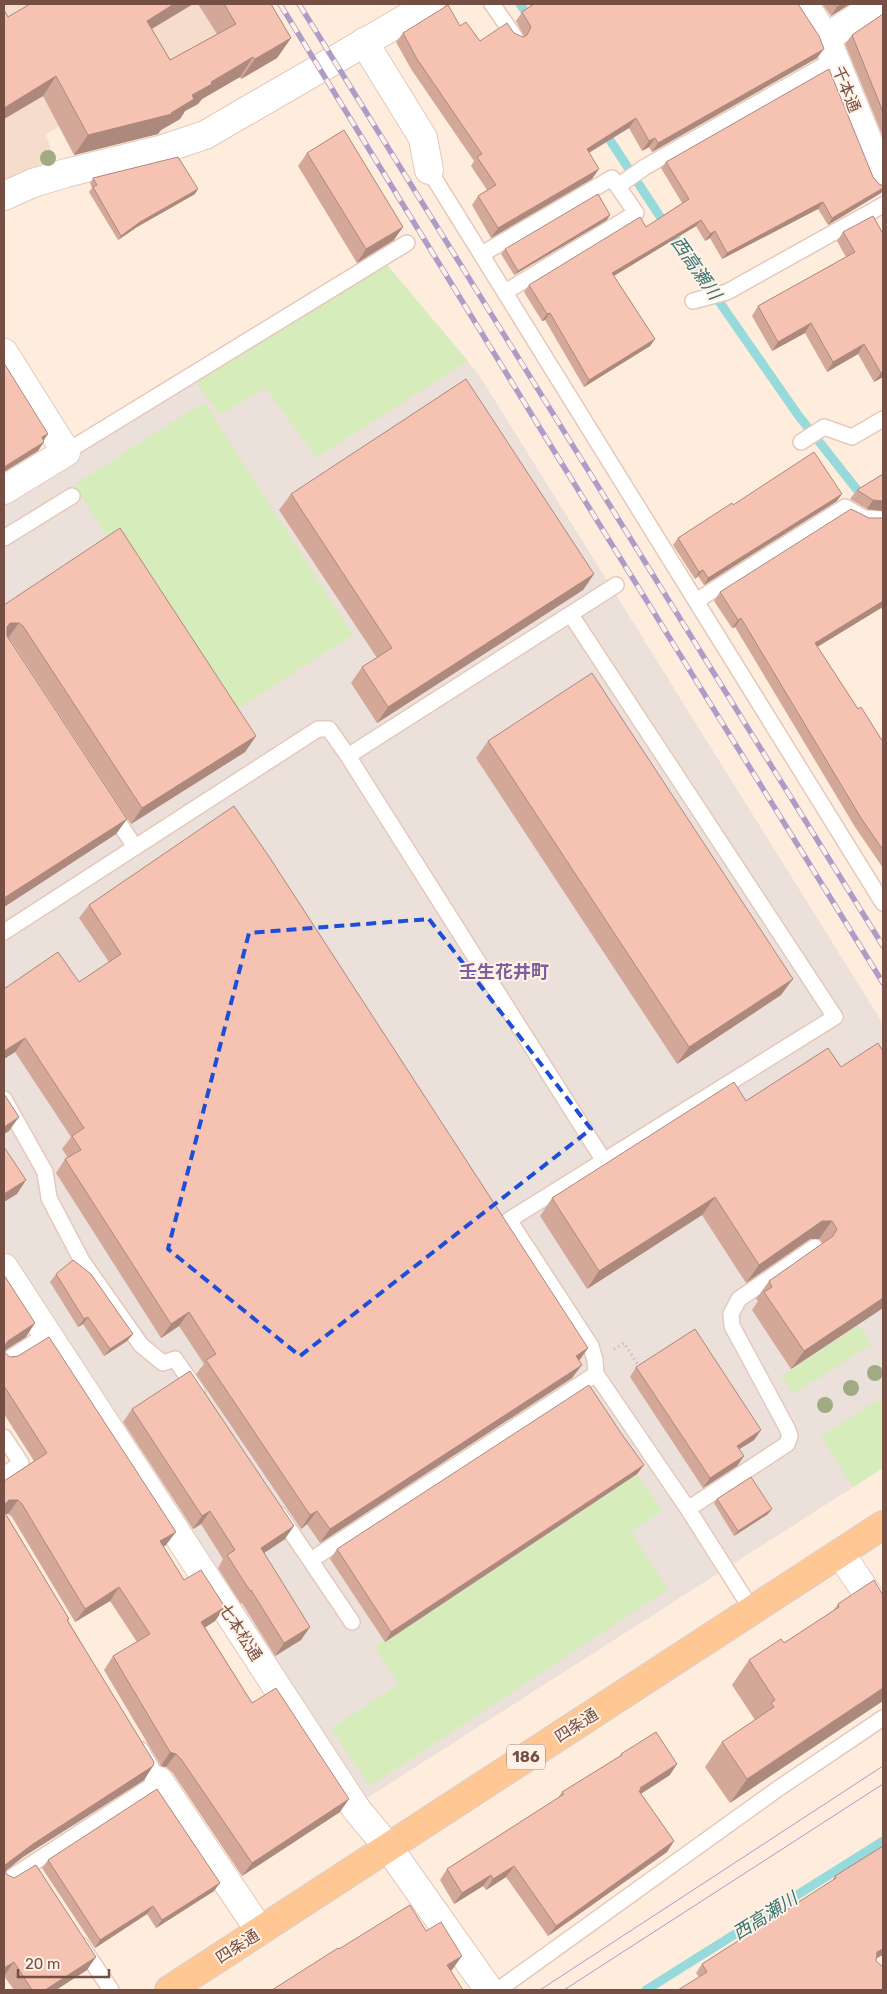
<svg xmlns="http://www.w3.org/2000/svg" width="887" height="1994" viewBox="0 0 887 1994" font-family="Rubik,'Noto Sans JP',sans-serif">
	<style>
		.residential { fill: #f6ddcb }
		.industrial { fill: #ebe0da }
		.green { fill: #d6ecbb }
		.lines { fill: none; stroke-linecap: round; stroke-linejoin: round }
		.stream { stroke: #96dadb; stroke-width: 9 }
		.service-casing { stroke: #e4c9bc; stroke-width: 18 }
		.minor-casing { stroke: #e4c9bc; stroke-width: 30 }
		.primary-casing { stroke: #d8cdcb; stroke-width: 30 }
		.path { stroke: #daa796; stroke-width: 3; stroke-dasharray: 1 4; stroke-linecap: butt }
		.service { stroke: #fff; stroke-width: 15 }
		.minor { stroke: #fff; stroke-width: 28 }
		.primary { stroke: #ffc793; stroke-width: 28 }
		.tram { stroke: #ad9cc7; stroke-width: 1 }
		.rail-casing { stroke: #ad9cc7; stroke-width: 5.5 }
		.rail { stroke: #fff1e5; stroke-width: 4; stroke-dasharray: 11; stroke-linecap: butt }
		.tree { fill: #a0ab83 }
		.wall { fill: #d4a899 }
		.shaded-wall { fill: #ac887d }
		.building { fill: #f6c3b2; stroke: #ac887d }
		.marked { fill: none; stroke: #1d4ed8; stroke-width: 4; stroke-dasharray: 10 6; stroke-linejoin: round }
		.labels { text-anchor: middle; stroke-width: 4; stroke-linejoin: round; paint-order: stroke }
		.shield { fill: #fff1e5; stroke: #9e7f74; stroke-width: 1 }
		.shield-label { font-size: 15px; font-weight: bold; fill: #754e44 }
		.street-label { font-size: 16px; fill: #754e44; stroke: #fff1e5 }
		.water-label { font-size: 18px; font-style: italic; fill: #357475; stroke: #fff1e5 }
		.neighbourhood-label { font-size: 18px; font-weight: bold; fill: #7d5f99; stroke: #fff1e5 }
	</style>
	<rect width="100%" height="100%" fill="#feecdd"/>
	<polygon class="residential" points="4,4 257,4 262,13 46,134 55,162 4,184"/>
	<polygon class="industrial" points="387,265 479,375 883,1024 883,1468 367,1798 278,1671 4,1249 4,498"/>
	<g class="green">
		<polygon points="387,265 468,361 316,458 266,388 220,415 196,382"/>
		<polygon points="204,402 353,635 223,718 74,485"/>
		<polygon points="859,1325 871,1344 794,1394 782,1376"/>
		<polygon points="883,1397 883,1468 853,1487 821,1436"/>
		<polygon points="637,1474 662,1511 631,1532 668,1589 370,1786 331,1729 399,1684 374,1647"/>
	</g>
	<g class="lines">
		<g class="stream">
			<polyline points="520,4 531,20"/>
			<polyline points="604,131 659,215 798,415 881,520"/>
			<polyline points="646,1990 883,1841"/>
		</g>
		<defs>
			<g id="service">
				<polyline points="492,4 515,37"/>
				<polyline points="429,170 883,903"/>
				<polyline points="618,186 645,167 835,59"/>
				<polyline points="482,254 612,178 636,213 505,292"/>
				<polyline points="693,301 727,292 883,205"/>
				<polyline points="801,442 824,427 852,437 883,419"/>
				<polyline points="66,452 407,243"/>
				<polyline points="4,538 72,496"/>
				<polyline points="696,601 845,507 864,518 883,519"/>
				<polyline points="571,615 835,1017 509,1220 591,1346 595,1360 596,1374 688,1509 752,1610"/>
				<polyline points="348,756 604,1161"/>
				<polyline points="110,809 135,847"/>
				<polyline points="4,932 318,729 329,729 348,756 616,585"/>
				<polyline points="4,1099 45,1172 49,1198 82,1261 141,1345 163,1363 175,1359 197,1391"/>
				<polyline points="4,1362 47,1334"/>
				<polyline points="4,1437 21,1463 4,1475"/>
				<polyline points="688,1509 787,1444 790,1436 787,1428 732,1326 731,1314 739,1299 815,1247"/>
				<polyline points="279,1514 352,1622"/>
				<polyline points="311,1560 596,1374"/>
				<polyline points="4,1882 159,1781 141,1750"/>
				<polyline points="81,1945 111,1990"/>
				<polyline points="498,1990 779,1788 883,1718"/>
			</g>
			<g id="minor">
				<polyline points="804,4 826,38 883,178"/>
				<polyline points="826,38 878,4"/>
				<polyline points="364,42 423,138 429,170"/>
				<polyline points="4,196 33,183 66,173 163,149 205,135 431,4"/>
				<polyline points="4,353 66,452 4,490"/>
				<polyline points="4,1268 357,1810 388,1847 489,1990"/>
				<polyline points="840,1553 883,1617"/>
				<polyline points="159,1781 260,1931"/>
			</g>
			<polyline id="primary" points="169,1990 883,1525"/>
		</defs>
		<use href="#service" class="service-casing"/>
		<use href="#minor" class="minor-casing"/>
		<use href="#primary" class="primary-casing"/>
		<polyline class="path" points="614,1349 624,1343 640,1368"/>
		<use href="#service" class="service"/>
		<use href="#minor" class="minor"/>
		<use href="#primary" class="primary"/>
		<g class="tram">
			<polyline points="540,1990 883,1766"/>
			<polyline points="564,1990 883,1784"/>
		</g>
		<defs>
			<g id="rail">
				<polyline points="280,4 546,438 883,983"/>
				<polyline points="299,4 883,946"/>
			</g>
		</defs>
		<use href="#rail" class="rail-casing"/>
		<use href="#rail" class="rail"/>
	</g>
	<g class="tree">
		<circle cx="48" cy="158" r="8"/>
		<circle cx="875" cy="1373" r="8"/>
		<circle cx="851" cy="1388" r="8"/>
		<circle cx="825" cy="1405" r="8"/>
	</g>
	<g class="wall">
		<polygon points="30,4 193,4 152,29 170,60 217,34 198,4 271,4 291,38 277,58 241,79 240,77 202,99 198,104 185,111 180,119 161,130 158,134 74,155 43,96 4,119 4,10 8,17"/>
		<polygon points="529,4 798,4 817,58 652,152 649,147 642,151 629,128 589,153 592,179 491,238 472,205 478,196 487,190 471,166 474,161 411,69 396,42 403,33 460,26 480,41 514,33 523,37 524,36 516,21 522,12 531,6"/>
		<polygon points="822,4 850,4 831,16"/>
		<polygon points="883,14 883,137 845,44 852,35"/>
		<polygon points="307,153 394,240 357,263 298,166"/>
		<polygon points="666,162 873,177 879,184 883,186 883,190 881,193 828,225 818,209 816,210 722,259 710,238 705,241 696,226 614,276 655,339 650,346 584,387 545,320 542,321 524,292 529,285 646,227 682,203 661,168"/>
		<polygon points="93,178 195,194 137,227 118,240 89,192 92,188 90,183"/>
		<polygon points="607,220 514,275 501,254 505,249"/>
		<polygon points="843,232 883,234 883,377 874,382 858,354 827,372 805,333 772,351 752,316 758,306 846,257 837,241"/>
		<polygon points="883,474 883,511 867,509 850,499 857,490"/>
		<polygon points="291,494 594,574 583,590 377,723 351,683 362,667 377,658 279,510"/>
		<polygon points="837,501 704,585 698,576 695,579 673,545 678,538 733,505"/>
		<polygon points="869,518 883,518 883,610 881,608 817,647 858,709 883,742 883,868 855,827 735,627 732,628 714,601 720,592"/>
		<polygon points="4,605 256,736 245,752 131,824 12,642 10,640 127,819 116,834 4,907"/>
		<polygon points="488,741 781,995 677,1064 476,758"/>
		<polygon points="89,905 588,1348 579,1361 572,1378 320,1543 307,1524 301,1529 196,1374 204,1364 179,1326 161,1338 56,1173 65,1159 68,1158 62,1149 71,1137 15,1052 4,1059 4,989 79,982 109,962 79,918"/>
		<polygon points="828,1048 883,1308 791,1369 752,1310 758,1301 756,1299 769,1281 823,1244 819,1239 810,1239 746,1283 702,1215 587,1289 540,1216 552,1198 746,1101"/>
		<polygon points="56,1274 133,1334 127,1341 104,1356 83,1324 78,1327 50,1282"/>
		<polygon points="4,1275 26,1337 5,1350 5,1353 166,1545 163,1547 184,1580 225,1607 215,1621 205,1627 252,1703 340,1812 242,1876 172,1772 166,1767 161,1766 104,1670 113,1656 137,1642 110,1601 75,1622 12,1517 8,1514 6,1514 153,1766 144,1780 23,1857 6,1871 6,1874 87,1970 56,1990 14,1990 4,1976 4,1481 34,1461 4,1414"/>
		<polygon points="636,1367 761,1430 754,1440 739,1449 744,1456 737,1466 703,1488 630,1377"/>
		<polygon points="132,1409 285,1539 264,1553 301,1640 275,1656 242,1603 241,1604 218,1568 223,1559 201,1524 193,1529 123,1422"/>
		<polygon points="621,1433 644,1465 637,1474 385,1642 330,1559 337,1549"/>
		<polygon points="717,1499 768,1514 734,1536 714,1503"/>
		<polygon points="883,1595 730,1803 705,1767 722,1742 755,1720 732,1685 749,1660 784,1643 833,1611 838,1604"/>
		<polygon points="621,1754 670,1775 641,1794 674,1841 667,1852 548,1936 506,1877 486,1890 483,1886 454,1904 440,1880 447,1869 558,1798 562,1792 619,1757"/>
		<polygon points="883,1846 883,1955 877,1958 699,1977 696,1973 702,1964 832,1881 835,1876"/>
		<polygon points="48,1860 214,1891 156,1928 147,1914 95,1948 42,1868"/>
	</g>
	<g class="shaded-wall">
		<polygon points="174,4 193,4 133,40 147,21"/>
		<polygon points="842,4 850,4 831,16 837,7"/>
		<polygon points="291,38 277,58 241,79 255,59"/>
		<polygon points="824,49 817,58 652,152 658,143"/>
		<polygon points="253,57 240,77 202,99 198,104 185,111 180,119 161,130 158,134 74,155 88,135 171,113 192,95 211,82"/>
		<polygon points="56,76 43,96 4,119 4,108"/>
		<polygon points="636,118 629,128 580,158 587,149"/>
		<polygon points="655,138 649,147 642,151 649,141"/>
		<polygon points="599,169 592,179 491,238 498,228"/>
		<polygon points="883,188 883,190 881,193 828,225 832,218"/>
		<polygon points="198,189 195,194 137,227 118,240 121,236 140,222"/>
		<polygon points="823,202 818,209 816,210 722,259 727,253 820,203"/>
		<polygon points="610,215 607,220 514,275 518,271"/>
		<polygon points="701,220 696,226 607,280 612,273"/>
		<polygon points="403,227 394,240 357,263 366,249"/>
		<polygon points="715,231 710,238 705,241 710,234"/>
		<polygon points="550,313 545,320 542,321 547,314"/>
		<polygon points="811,323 805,333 772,351 778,342"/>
		<polygon points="655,339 650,346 584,387 589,380"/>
		<polygon points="864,344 858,354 827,372 833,362"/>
		<polygon points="883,371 883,377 874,382 881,373"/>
		<polygon points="48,434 42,443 42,437"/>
		<polygon points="44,442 38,451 4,472 4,467"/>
		<polygon points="842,494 837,501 704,585 708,578"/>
		<polygon points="873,500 883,501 883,511 867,509"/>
		<polygon points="703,570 698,576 695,579 699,572"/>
		<polygon points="594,574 583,590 377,723 388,707"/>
		<polygon points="883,601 883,604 881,608 809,652 815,643"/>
		<polygon points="741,618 735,627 732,628 738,620"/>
		<polygon points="10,623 19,623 8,638 4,631"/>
		<polygon points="256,736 245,752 131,824 142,808"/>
		<polygon points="127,819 116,834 4,907 4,898"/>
		<polygon points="793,979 781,995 677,1064 689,1047"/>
		<polygon points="25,1038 15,1052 4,1059 4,1051"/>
		<polygon points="19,1117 9,1131 4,1134 4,1127"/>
		<polygon points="26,1180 17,1194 4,1202 4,1194"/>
		<polygon points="715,1197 702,1215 587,1289 599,1271"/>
		<polygon points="822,1221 832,1221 819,1239 810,1239 746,1283 759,1265"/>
		<polygon points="883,1298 883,1308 791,1369 804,1351"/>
		<polygon points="189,1312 179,1326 161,1338 171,1324"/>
		<polygon points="88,1317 83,1324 78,1327 84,1319"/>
		<polygon points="35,1323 26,1337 4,1351 4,1346 8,1341"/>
		<polygon points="133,1334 127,1341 104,1356 110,1349"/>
		<polygon points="588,1348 578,1362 576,1356"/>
		<polygon points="582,1365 572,1378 320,1543 330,1529"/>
		<polygon points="761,1430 754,1440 730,1455 737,1446"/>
		<polygon points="744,1456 737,1466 703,1488 710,1478"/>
		<polygon points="644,1465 637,1474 385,1642 391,1632"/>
		<polygon points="9,1500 18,1500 8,1514 4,1514 4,1506"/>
		<polygon points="772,1509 768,1514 734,1536 738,1531"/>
		<polygon points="210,1511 201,1524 193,1529 202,1516"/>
		<polygon points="317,1511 307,1524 301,1529 310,1515"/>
		<polygon points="294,1526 285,1539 252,1561 261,1548"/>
		<polygon points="176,1532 166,1545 150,1555 160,1541"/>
		<polygon points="119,1587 110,1601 75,1622 85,1609"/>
		<polygon points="225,1607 215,1621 192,1636 201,1622"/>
		<polygon points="310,1627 301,1640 275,1656 284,1643"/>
		<polygon points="883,1688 883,1701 730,1803 747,1779"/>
		<polygon points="170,1752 176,1754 166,1767 161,1766"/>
		<polygon points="677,1764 670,1775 637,1796 640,1788"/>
		<polygon points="153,1766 144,1780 23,1857 4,1872 5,1865 33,1844"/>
		<polygon points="349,1799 340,1812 242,1876 252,1863"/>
		<polygon points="674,1841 667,1852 548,1936 556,1926"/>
		<polygon points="514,1866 506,1877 486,1890 493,1879"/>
		<polygon points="491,1875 483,1886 454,1904 462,1893"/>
		<polygon points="220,1883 214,1891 156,1928 162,1920"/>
		<polygon points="153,1906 147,1914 95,1948 100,1940"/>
		<polygon points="883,1949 883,1955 872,1960 877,1952"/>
		<polygon points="462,1956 452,1970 437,1979 447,1965"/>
		<polygon points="96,1957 87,1970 56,1990 45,1990"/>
		<polygon points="14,1962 4,1976 4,1968"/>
	</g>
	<g class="building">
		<polygon points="30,4 174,4 147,21 170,60 236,24 224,4 271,4 291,38 255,59 253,57 211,82 212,84 192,95 194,99 171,113 172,114 88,135 56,76 4,108 4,10 8,17"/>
		<polygon points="534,4 798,4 819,36 824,49 658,143 655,138 649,141 636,118 587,149 599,169 498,228 478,196 496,185 477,157 482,154 417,59 403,33 448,5 460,26 466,22 480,41 507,23 514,33 523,37 527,35 531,27 522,12"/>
		<polygon points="835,4 842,4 837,7"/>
		<polygon points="883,14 883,112 852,35"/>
		<polygon points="829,69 873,177 879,184 883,186 883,188 832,218 823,202 820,203 727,253 715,231 710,234 701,220 612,273 655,339 589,380 550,313 547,314 529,285 640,217 646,227 689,199 666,162"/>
		<polygon points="344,130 403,227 366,249 307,153"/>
		<polygon points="178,157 198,189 140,222 121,236 93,187 97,185 93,178"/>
		<polygon points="598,194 610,215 518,271 505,249"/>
		<polygon points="873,216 883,234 883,371 881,373 864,344 833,362 811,323 778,342 758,306 855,252 843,232"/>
		<polygon points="4,363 48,434 42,437 44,442 4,467"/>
		<polygon points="466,379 594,574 388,707 362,667 392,648 291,494"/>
		<polygon points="814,452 842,494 708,578 703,570 699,572 678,538 732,503 733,505"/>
		<polygon points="883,474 883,501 873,500 857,490"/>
		<polygon points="851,509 869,518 883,518 883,601 815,643 858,709 861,707 883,742 883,850 861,818 741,618 738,620 720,592"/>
		<polygon points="120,528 256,736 142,808 23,626 19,623 10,623 7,627 7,636 127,819 4,898 4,605"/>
		<polygon points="592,673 793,979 689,1047 488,741"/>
		<polygon points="234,806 268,855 588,1348 576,1356 582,1365 330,1529 317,1511 310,1515 206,1360 216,1354 189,1312 171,1324 65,1159 81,1150 72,1136 84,1128 25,1038 4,1051 4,989 58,952 79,982 121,954 89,905"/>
		<polygon points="878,1043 883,1051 883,1298 804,1351 764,1292 772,1287 769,1281 833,1236 837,1229 832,1221 822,1221 759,1265 715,1197 599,1271 552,1198 734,1082 746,1101 828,1048 841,1067"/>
		<polygon points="4,1094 19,1117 4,1127"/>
		<polygon points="4,1147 26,1180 4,1194"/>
		<polygon points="73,1260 91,1274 133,1334 110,1349 88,1317 84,1319 56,1274"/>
		<polygon points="4,1275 35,1323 8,1341 5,1345 5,1353 10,1357 18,1356 49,1337 176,1532 160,1541 184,1580 201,1570 225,1607 201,1622 252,1703 276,1688 349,1799 252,1863 181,1759 176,1754 170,1752 113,1656 150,1634 119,1587 85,1609 22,1504 18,1500 9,1500 5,1504 5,1513 69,1619 67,1620 154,1762 153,1766 33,1844 5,1865 6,1874 14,1878 36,1865 96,1957 45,1990 32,1990 14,1962 4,1968 4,1481 47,1453 4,1386"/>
		<polygon points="695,1329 761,1430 737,1446 744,1456 710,1478 636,1367"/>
		<polygon points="190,1371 294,1526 261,1548 310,1627 284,1643 251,1590 250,1591 227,1555 235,1550 210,1511 202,1516 132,1409"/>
		<polygon points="589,1385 621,1433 644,1465 391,1632 337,1549"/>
		<polygon points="751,1477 772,1509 738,1531 717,1499"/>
		<polygon points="874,1580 883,1595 883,1688 747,1779 722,1742 774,1707 771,1703 775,1700 749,1660 781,1639 784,1643 839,1607 838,1604"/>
		<polygon points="656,1732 677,1764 640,1788 641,1790 639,1791 674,1841 556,1926 514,1866 493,1879 491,1875 462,1893 447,1869 564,1794 562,1792 622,1755 621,1754"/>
		<polygon points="157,1789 220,1883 162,1920 153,1906 100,1940 48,1860"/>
		<polygon points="883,1846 883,1949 877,1952 876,1961 883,1967 883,1990 678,1990 707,1972 702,1964 836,1878 835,1876"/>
		<polygon points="410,1905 426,1931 441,1922 462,1956 447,1965 463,1990 272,1990 338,1948 339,1949"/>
	</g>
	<path class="marked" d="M429,919L591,1129L300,1356L168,1249L249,933Z"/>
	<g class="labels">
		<rect class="shield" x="507" y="1744.5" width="38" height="25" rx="4"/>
		<g class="shield-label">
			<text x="526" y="1762">186</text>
		</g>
		<g class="street-label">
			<text transform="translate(847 89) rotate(68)" y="6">千本通</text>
			<text transform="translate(241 1632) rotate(57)" y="6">七本松通</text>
			<text transform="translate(576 1725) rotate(-33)" y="6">四条通</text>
			<text transform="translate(237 1946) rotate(-33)" y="6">四条通</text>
		</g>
		<g class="water-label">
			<text transform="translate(696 268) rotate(55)" y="6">西高瀬川</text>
			<text transform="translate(765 1916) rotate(-32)" y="6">西高瀬川</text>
		</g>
		<g class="neighbourhood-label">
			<text x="504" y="978">壬生花井町</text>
		</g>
	</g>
	<rect width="887" height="1994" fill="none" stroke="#754e44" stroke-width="10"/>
	<path d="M18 1969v8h91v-8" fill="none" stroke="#754e44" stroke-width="2.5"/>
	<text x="25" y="1969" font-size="15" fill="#754e44" stroke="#fff1e5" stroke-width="4" paint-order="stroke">20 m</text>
</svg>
